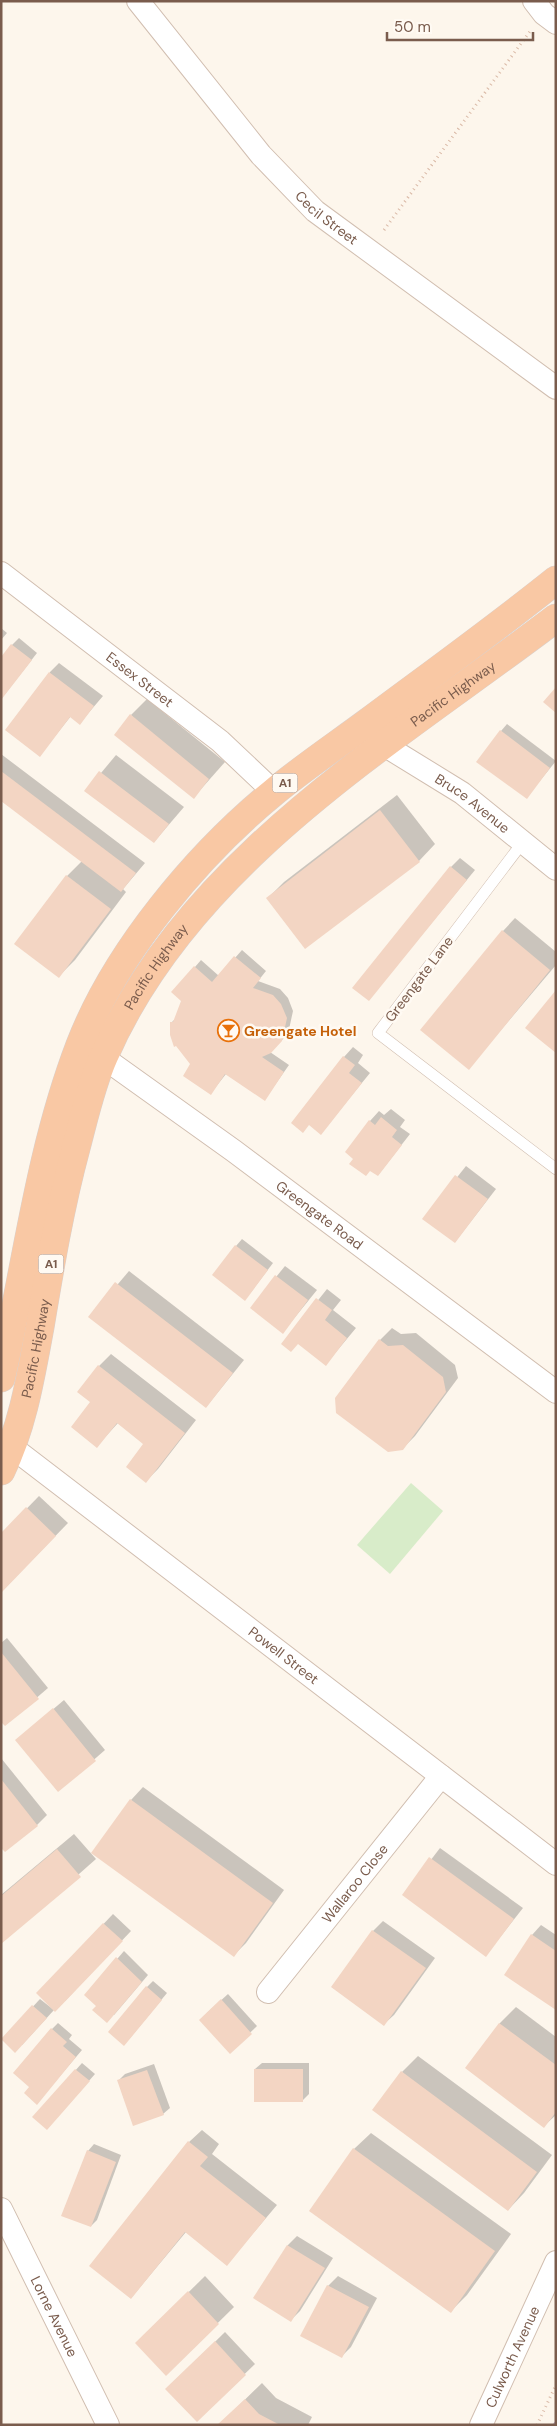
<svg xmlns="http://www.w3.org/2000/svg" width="557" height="2426" viewBox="0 0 557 2426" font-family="'DM Sans',sans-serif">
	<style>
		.green { fill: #d8ecc9 }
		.shadow { fill: #0003 }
		.building { fill: #f3d5c3 }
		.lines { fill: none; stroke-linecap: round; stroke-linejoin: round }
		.service-casing { stroke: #d1beb0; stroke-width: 12 }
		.minor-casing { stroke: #d1beb0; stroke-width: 24 }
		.trunk-casing { stroke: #dad1cd; stroke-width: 29 }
		.path { stroke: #d9b8a5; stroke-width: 3; stroke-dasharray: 1 4; stroke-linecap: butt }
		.service { stroke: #fff; stroke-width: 11 }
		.minor { stroke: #fff; stroke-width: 22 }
		.trunk { stroke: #f9c8a4; stroke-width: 28 }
		.rail { stroke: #b9a8c9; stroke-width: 4; stroke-dasharray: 8 5; stroke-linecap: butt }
		.labels { text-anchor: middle; stroke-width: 5; stroke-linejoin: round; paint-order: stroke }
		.shield { fill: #fffaf3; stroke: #a28b7f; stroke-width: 1 }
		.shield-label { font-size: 12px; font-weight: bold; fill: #7a5c4d }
		.street-label { font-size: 14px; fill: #7a5c4d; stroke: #fffaf3 }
		.food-label { font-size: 14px; font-weight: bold; fill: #c56008; stroke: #fffaf3; text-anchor: start }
	</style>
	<rect width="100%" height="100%" fill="#fdf6ec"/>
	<polygon class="green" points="411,1483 443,1511 390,1574 357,1545"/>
	<g class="shadow">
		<polygon points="1,628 7,633 1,640"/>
		<polygon points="19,638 37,653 1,699 12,645"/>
		<polygon points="59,663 103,696 80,723 71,716 40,755 50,672"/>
		<polygon points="147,699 225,762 194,797 131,715"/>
		<polygon points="507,724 556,761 526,798 501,731"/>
		<polygon points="1,754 145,863 123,889 126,892 75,960 59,976 67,876 82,861 1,800"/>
		<polygon points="116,755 184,807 154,842 86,791"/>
		<polygon points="397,795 435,844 419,861 268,898 284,882"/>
		<polygon points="460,858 475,870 369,999 451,867"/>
		<polygon points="515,918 556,952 556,965 468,1069 503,931"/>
		<polygon points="242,950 266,971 258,981 280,989 288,998 293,1011 288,1034 270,1052 289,1065 265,1099 226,1074 211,1093 192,1064 172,1022 176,1018 183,1000 173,992 195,967 201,960 219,976"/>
		<polygon points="353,1047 363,1055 358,1063 370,1073 321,1133 344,1057"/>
		<polygon points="391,1109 405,1120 400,1127 410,1134 378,1175 355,1159 370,1121 379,1111 384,1115"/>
		<polygon points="466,1166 496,1189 455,1242 424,1219"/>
		<polygon points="242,1239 273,1263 251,1292 236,1246"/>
		<polygon points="285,1266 317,1290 283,1332 251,1308"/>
		<polygon points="129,1271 244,1360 206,1407 90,1317"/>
		<polygon points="327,1289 341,1300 333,1310 356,1328 326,1364 299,1343 283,1344"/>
		<polygon points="392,1328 401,1334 416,1333 455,1365 458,1378 415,1436 402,1449 380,1340"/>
		<polygon points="111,1354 196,1420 158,1469 146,1481 145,1444 118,1423 97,1446 92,1402 99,1366"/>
		<polygon points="39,1496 68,1523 1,1592 1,1535"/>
		<polygon points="7,1638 48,1688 5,1725 1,1720 1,1643"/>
		<polygon points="64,1700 105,1750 58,1791 17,1740"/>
		<polygon points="1,1758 47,1815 37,1825 1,1846"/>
		<polygon points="143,1787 284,1890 246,1943 234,1955 131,1800"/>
		<polygon points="74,1834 96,1859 1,1943 1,1895"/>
		<polygon points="440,1848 523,1908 486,1955 404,1895"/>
		<polygon points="113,1914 131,1931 65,2001 38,1993"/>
		<polygon points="383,1921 435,1958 394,2015 384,2024 332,1987 373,1931"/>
		<polygon points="541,1925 556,1935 556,2008 532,1935"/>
		<polygon points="124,1951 148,1975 114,2015 86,1995"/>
		<polygon points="153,1981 167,1993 130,2038 147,1987"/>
		<polygon points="228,1994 257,2026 230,2052 207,2013"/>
		<polygon points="40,1999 54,2010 22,2045 2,2040"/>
		<polygon points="516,2007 556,2037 556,2115 544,2126 466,2068 500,2023"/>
		<polygon points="58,2023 72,2035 69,2039 82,2050 43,2096 31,2087 52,2029"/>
		<polygon points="418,2056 552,2155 524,2193 508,2210 402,2072"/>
		<polygon points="82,2063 95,2074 53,2122 34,2117"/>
		<polygon points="262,2063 309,2063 309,2094 302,2101 255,2069"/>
		<polygon points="154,2064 170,2108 163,2114 119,2080 125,2074"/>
		<polygon points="202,2130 219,2144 212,2154 277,2205 227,2264 186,2232 131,2298 91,2266 189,2142"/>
		<polygon points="371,2133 511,2234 467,2295 451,2311 354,2149"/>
		<polygon points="94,2144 121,2155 97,2220 91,2226 88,2151"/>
		<polygon points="297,2236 333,2258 300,2311 291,2320 255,2298 288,2245"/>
		<polygon points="205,2276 234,2307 166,2374 137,2343"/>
		<polygon points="338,2276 377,2298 351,2347 342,2356 328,2286"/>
		<polygon points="225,2332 255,2364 197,2420 167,2389"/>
		<polygon points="262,2383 276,2398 312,2417 308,2425 219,2425"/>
	</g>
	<g class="building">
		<polygon points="11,644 32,660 1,700 1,657"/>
		<polygon points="49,672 94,706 80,725 70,717 40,757 5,730"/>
		<polygon points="556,687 556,713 543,702"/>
		<polygon points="130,714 209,779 194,799 114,735"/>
		<polygon points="500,730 550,768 527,799 476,762"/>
		<polygon points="1,771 136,873 121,892 1,801"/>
		<polygon points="99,771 169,824 154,843 84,791"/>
		<polygon points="380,810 420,862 305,949 266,898"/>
		<polygon points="450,866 467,880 369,1001 352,988"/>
		<polygon points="66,875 111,909 59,978 14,944"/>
		<polygon points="502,930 550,970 469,1070 420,1030"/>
		<polygon points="234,956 261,978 253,988 273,995 281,1004 287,1018 282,1041 271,1053 262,1057 284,1072 265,1101 225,1074 211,1095 183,1076 190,1064 176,1046 174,1047 170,1035 170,1022 173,1022 181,1001 171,992 194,966 212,982"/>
		<polygon points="556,990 556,1053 525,1028"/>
		<polygon points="343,1056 355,1065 349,1073 362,1083 321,1135 309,1125 303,1133 291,1123"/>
		<polygon points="381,1117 397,1130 392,1137 402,1145 378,1176 370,1171 366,1176 349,1164 353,1159 345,1152 369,1120 375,1125"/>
		<polygon points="455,1175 488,1199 455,1243 422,1219"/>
		<polygon points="235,1245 268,1270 245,1301 212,1275"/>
		<polygon points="275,1275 308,1300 283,1334 250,1308"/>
		<polygon points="115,1282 233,1373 206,1408 88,1317"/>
		<polygon points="316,1298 332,1310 325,1320 347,1338 326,1366 298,1344 291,1352 281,1344"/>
		<polygon points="379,1339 388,1346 403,1345 443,1377 446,1392 403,1450 388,1452 336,1413 335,1398"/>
		<polygon points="98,1365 185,1433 146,1483 126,1467 143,1444 117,1423 97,1448 71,1427 90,1402 77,1392"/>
		<polygon points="26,1507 56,1536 1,1593 1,1533"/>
		<polygon points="1,1652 39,1699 5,1726 1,1722"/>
		<polygon points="53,1708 96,1761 58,1792 15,1740"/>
		<polygon points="1,1779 38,1826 5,1852 1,1848"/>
		<polygon points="130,1799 273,1903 234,1957 91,1853"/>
		<polygon points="57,1849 81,1877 1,1944 1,1896"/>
		<polygon points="429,1857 514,1919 486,1957 402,1895"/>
		<polygon points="103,1923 123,1941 55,2012 36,1993"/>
		<polygon points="372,1930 426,1968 384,2026 331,1987"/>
		<polygon points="531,1934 556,1951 556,2010 504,1975"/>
		<polygon points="116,1957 142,1982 107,2023 92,2010 96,2006 84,1995"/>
		<polygon points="146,1986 162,2000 124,2046 108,2032"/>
		<polygon points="221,1999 252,2034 230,2054 199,2020"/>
		<polygon points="32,2005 47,2018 15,2053 1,2039"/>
		<polygon points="499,2023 556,2065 556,2112 544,2128 465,2068"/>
		<polygon points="51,2028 67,2042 63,2046 76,2057 37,2105 24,2093 29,2087 13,2073"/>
		<polygon points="75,2069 90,2081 47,2130 32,2117"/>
		<rect x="254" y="2069" width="49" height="33"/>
		<polygon points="147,2070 164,2115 133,2126 117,2080"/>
		<polygon points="401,2071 537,2172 508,2211 372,2110"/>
		<polygon points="188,2141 208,2157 200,2166 266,2218 227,2266 185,2232 131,2299 89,2266"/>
		<polygon points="353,2148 495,2251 451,2313 309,2211"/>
		<polygon points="87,2150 116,2162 91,2227 61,2216"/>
		<polygon points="287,2245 325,2268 291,2322 253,2298"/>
		<polygon points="327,2285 369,2307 342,2358 300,2336"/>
		<polygon points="188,2291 219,2324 166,2376 135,2343"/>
		<polygon points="215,2341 246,2375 197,2422 165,2389"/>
		<polygon points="245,2399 259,2414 280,2425 217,2425"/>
	</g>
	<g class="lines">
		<defs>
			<polyline id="service" points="523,842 378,1033 556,1169"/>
			<g id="minor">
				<path id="s1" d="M138,1L261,155L315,211L556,388"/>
				<polyline points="534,1 544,14 556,23"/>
				<path id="s2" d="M1,573L220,741L274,792"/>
				<path id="s3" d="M384,745L462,793L556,869"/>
				<path id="s4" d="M90,1048L234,1151L556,1392"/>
				<path id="s5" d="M13,1448L556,1864"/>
				<path id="s6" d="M268,1992L441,1776"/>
				<path id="s7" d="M1,2209L108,2425"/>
				<path id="s8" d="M481,2425L556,2262"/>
			</g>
			<g id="trunk">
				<path d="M1,1378C26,1267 39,1152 80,1045C116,952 197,855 274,792C304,767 337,745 368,722C431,675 495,629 556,580"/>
				<path id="s9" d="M1,1471C23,1426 31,1375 40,1327C50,1267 60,1207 76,1148C84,1118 91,1085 104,1056C189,860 393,742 556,618"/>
			</g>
		</defs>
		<use href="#service" class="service-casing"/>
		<use href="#minor" class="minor-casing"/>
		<use href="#trunk" class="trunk-casing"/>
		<g class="path">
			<polyline points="384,230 531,30"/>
			<polyline points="537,2425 556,2385"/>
		</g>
		<use href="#service" class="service"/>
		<use href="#minor" class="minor"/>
		<use href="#trunk" class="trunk"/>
		<polyline class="rail" points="555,2425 556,2423"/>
	</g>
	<defs>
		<symbol id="bar-ring" viewBox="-11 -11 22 22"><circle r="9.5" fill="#fffaf3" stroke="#e8710a" stroke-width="1.5"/><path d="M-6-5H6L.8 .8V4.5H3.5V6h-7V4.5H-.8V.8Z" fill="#e8710a"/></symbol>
	</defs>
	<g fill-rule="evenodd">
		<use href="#bar-ring" x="216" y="1018" width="25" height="25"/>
	</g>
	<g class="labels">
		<g class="shield">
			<rect x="272.5" y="773.5" width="25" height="19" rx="4"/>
			<rect x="38.5" y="1254.5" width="25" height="19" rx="4"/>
		</g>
		<g class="shield-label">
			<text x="285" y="787">A1</text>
			<text x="51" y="1268">A1</text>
		</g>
		<g class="street-label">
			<text dy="5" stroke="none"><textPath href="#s1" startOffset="288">Cecil Street</textPath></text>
			<text dy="5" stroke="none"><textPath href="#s2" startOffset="175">Essex Street</textPath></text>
			<text dy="5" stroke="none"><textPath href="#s9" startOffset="938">Pacific Highway</textPath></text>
			<text dy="5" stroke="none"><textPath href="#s3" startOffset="106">Bruce Avenue</textPath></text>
			<text dy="5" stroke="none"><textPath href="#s9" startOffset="532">Pacific Highway</textPath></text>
			<text transform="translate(419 979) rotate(-53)" y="5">Greengate Lane</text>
			<text dy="5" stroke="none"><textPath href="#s4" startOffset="284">Greengate Road</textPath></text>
			<text dy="5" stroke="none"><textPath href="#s9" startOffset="128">Pacific Highway</textPath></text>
			<text dy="5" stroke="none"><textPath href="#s5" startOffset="341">Powell Street</textPath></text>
			<text dy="5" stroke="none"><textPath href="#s6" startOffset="139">Wallaroo Close</textPath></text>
			<text dy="5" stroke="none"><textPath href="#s7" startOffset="120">Lorne Avenue</textPath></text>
			<text dy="5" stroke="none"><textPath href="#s8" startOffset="75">Culworth Avenue</textPath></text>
		</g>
		<g class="food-label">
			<text x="244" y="1036">Greengate Hotel</text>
		</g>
	</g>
	<rect width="557" height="2426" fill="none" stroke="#7a5c4d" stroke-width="5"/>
	<path d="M387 32v8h146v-8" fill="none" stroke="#7a5c4d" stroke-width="2.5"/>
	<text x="394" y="32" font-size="15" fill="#7a5c4d" stroke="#fffaf3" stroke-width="4" paint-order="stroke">50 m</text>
</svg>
